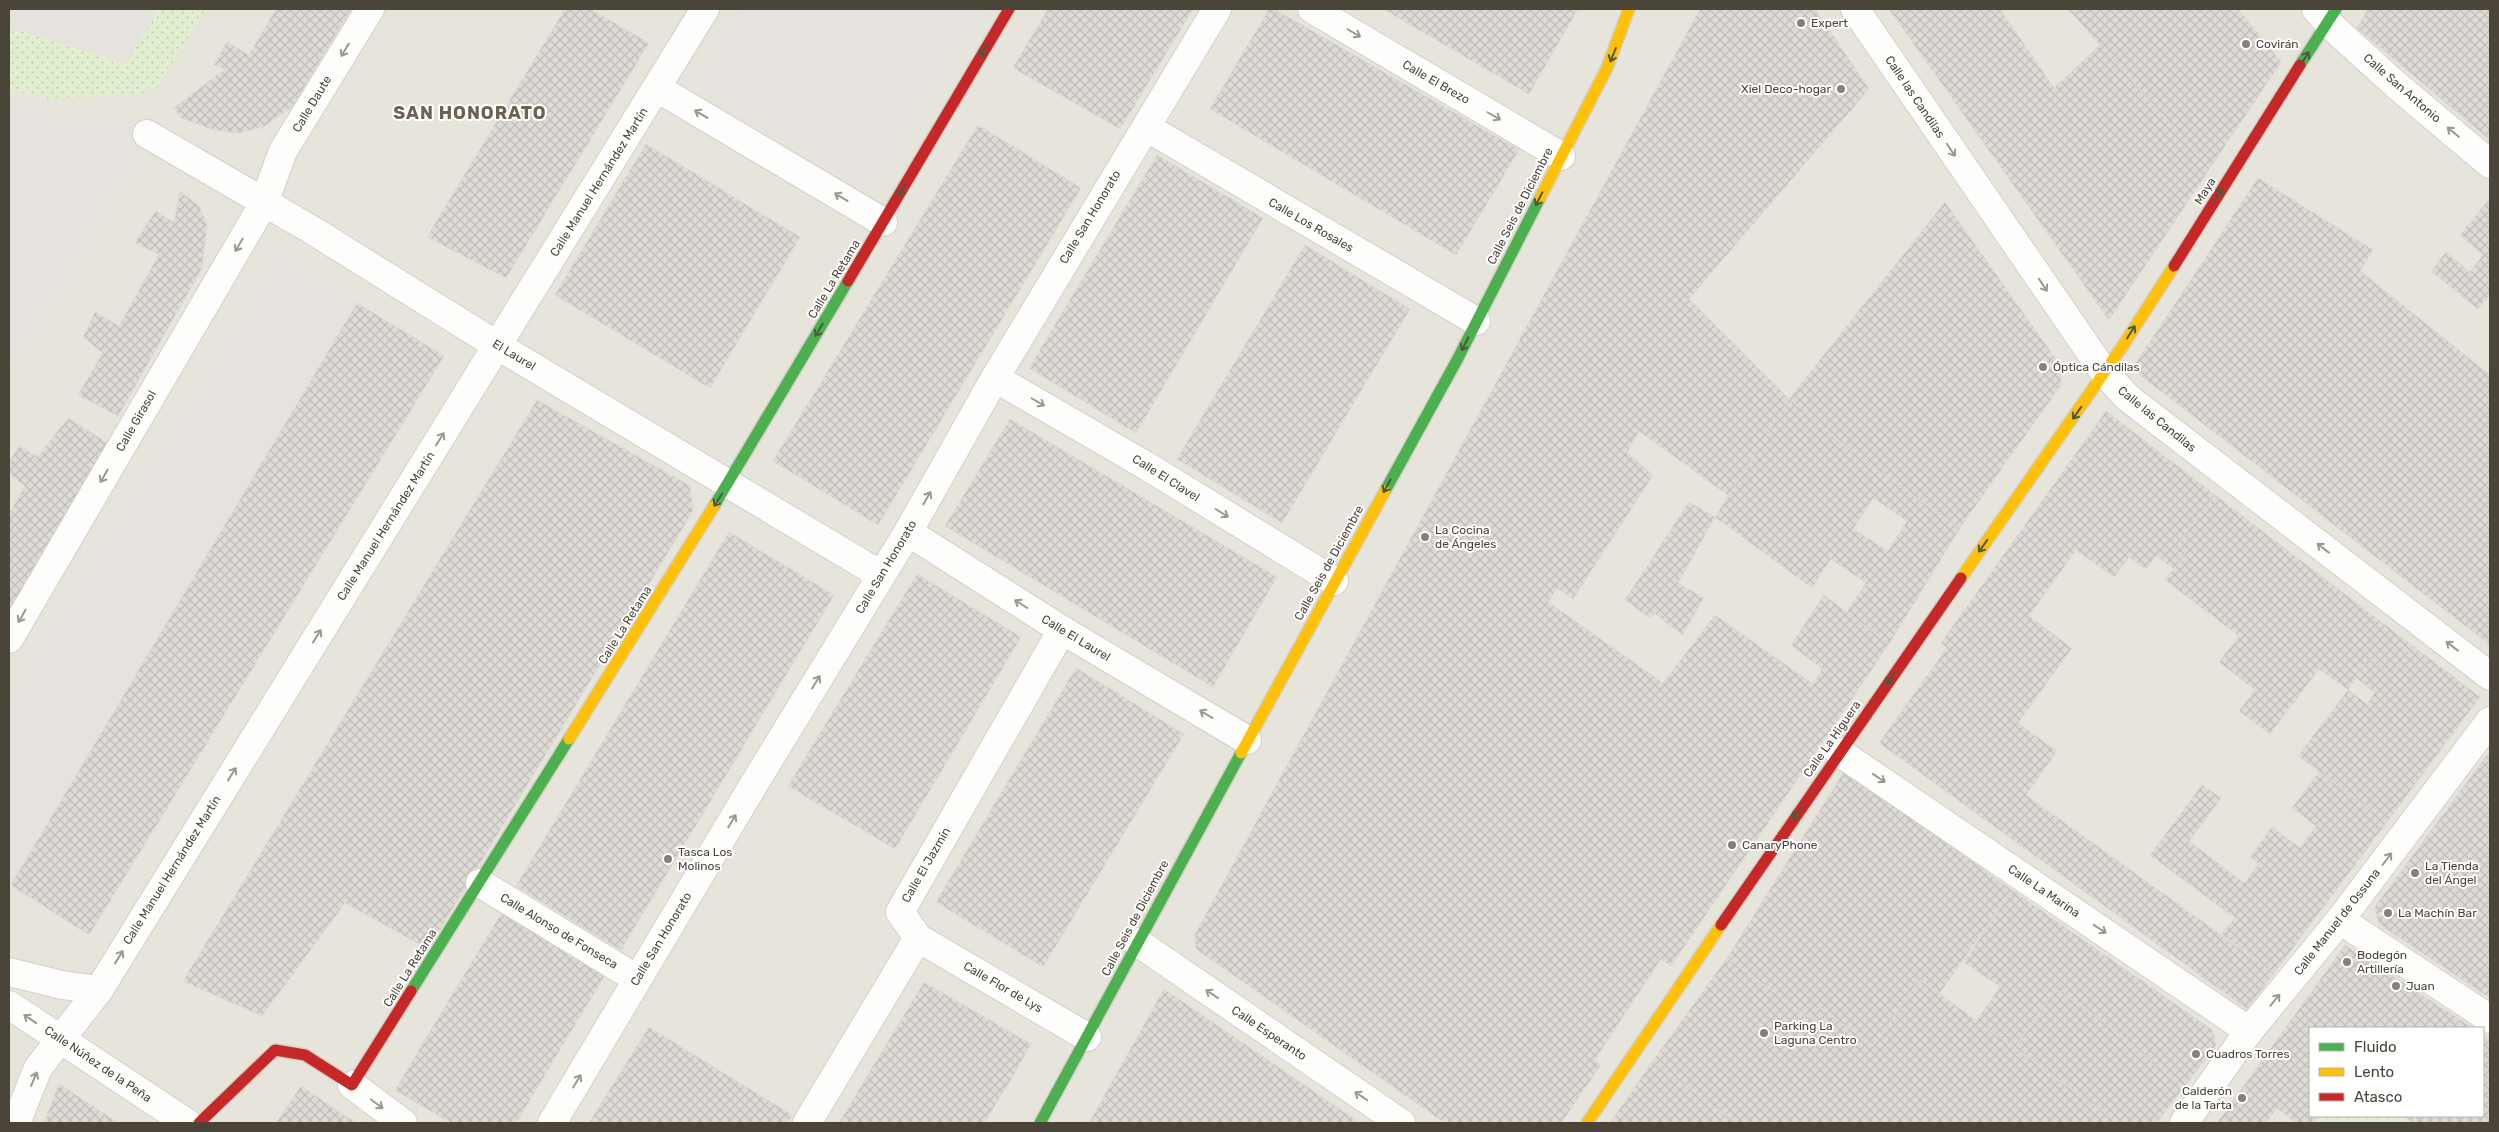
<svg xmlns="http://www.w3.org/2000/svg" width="2499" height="1132" viewBox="0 0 2499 1132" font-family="Rubik,sans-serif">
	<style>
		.residential { fill: #e7e4dc; fill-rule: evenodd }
		.garden { fill: url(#garden-dots) }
		.parking { fill: #e6e3df }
		.building { fill: url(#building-cross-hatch); stroke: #dcd9d4; fill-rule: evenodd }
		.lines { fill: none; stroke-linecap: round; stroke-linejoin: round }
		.street-casing { stroke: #d2d0cb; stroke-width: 30 }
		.fast-casing { stroke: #d3cfc5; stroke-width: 14 }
		.slow-casing { stroke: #d3cfc5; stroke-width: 14 }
		.jam-casing { stroke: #d3cfc5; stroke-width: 14 }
		.street { stroke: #fdfdfc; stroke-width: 28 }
		.fast { stroke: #4caf50; stroke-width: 11 }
		.slow { stroke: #ffc107; stroke-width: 11 }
		.jam { stroke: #c62828; stroke-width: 11 }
		.oneway { stroke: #9b9791 }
		.oneway2 { stroke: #4b593e }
		.poi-dot { fill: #868178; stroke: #fff; stroke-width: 2 }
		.labels { text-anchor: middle; stroke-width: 4; stroke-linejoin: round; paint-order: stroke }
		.poi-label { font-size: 12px; fill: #4b4439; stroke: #fff; text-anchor: start }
		.street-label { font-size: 12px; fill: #4b4439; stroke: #fff }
		.district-label { font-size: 18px; font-weight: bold; letter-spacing: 1px; fill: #6e6250; stroke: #fff }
	</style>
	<defs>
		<pattern id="garden-dots" width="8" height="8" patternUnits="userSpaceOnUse" patternTransform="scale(1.25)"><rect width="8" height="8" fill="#e1eecf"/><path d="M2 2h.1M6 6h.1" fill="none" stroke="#c3cdb2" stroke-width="1.8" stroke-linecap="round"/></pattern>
		<pattern id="building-cross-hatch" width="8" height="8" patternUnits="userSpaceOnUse" patternTransform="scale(1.25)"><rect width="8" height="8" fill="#dedbd6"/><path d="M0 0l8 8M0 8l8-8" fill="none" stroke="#c0bdb8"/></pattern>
	</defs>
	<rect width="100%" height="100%" fill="#f4f2ee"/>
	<path class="residential" d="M9,9H2490V1123H9ZM2310,1028H2483V1116H2310Z"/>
	<g class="garden">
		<polygon points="159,9 206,9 155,92 147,87 143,94 48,99 9,89 9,27 126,64"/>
		<polygon points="2318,1116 2403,1116 2411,1121 2410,1123 2313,1123"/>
	</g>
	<g class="parking">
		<polygon points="9,9 157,9 125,63 9,27"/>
		<polygon points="738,9 985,9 868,191 693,82"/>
		<polygon points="9,103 75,122 156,117 9,370"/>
		<polygon points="279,254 357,303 9,889 9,696"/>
	</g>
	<g class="building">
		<polygon points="276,9 351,9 292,107 263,127 239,133 214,130 181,118 174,108 225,69 214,65 227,42 249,55"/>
		<polygon points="565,9 590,9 649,43 506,278 427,237"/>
		<polygon points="1048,9 1193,9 1120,129 1013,68"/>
		<polygon points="1269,9 1274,9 1519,150 1456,255 1210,109"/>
		<polygon points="1383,9 1578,9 1529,94"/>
		<polygon points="1700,9 1815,9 1869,89 1689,299 1789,399 1761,445 1729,496 1639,431 1627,453 1653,475 1573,599 1557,588 1548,602 1663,683 1715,615 1813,684 1822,669 1791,645 1824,595 1889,644 1671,966 1661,959 1594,1061 1601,1065 1561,1123 1445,1123 1196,949 1195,934"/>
		<polygon points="1889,9 2000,9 2054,88 2100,45 2210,168 2109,320"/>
		<polygon points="2068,9 2238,9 2281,62 2210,168"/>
		<polygon points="2368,9 2490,9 2490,140 2357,28"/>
		<polygon points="978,125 1081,188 878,525 773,461"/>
		<polygon points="646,144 800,237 710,388 555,295"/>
		<polygon points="1157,155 1263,218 1136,433 1029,368"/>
		<polygon points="2258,178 2373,250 2360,271 2490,375 2490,581 2455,618 2132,369"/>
		<polygon points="180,191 199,206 207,225 202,268 118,416 78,395 103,353 83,337 95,312 119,326 159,255 135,242 156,211 174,223"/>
		<polygon points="2490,198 2490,294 2478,309 2431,271 2446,252 2470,272 2483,255 2460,235"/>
		<polygon points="1945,202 2060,365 2061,385 1960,528 1865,462 1789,399"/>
		<polygon points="1305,245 1410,309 1282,523 1177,459"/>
		<polygon points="357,303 444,356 89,935 11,885"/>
		<path d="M1789,399L1865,462L1960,528L1889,644L1847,612L1866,583L1831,559L1812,588L1715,517ZM1873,498L1907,521L1888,551L1853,529Z"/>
		<polygon points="537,400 690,486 693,511 428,949 345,903 262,1016 183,981"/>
		<polygon points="2106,411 2215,495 2177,545 2186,553 2174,569 2156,556 2146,569 2129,557 2114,577 2076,550 2029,616 2072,648 2018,723 2057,751 2026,795 2274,973 2247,1009 1879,743 1947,648 1941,643"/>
		<polygon points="68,418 109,444 9,627 9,514 25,486 9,474 9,463 19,446 38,457"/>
		<polygon points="1010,419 1277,577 1213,687 945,526"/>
		<polygon points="2215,495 2413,646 2391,676 2369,659 2348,690 2319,669 2270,734 2239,711 2255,690 2219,662 2239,636 2165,580 2186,553 2177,545"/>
		<polygon points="1689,502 1715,517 1678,583 1704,598 1682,635 1654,613 1650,618 1625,600"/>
		<polygon points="729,532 834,595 621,950 516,886"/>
		<polygon points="917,574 1021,637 895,849 788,786"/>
		<polygon points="2490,581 2490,645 2455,618"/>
		<polygon points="2413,646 2480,697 2387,822 2298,756 2348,690 2367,704 2375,693 2355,677 2369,659 2391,676"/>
		<polygon points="1076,668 1184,734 1043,967 936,902"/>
		<polygon points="2490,751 2490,998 2379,924 2374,908"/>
		<polygon points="1845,770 2012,890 1939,994 1920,980 1873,1046 1820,1007 1811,1019 1727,958"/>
		<polygon points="2319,772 2387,822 2274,973 2222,934 2235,918 2150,855 2202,785 2221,798 2189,841 2244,883 2259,864 2250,857 2272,827 2300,848 2316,826 2292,808"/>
		<polygon points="2012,890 2212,1030 2216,1045 2184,1087 2093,1014 2055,989 2015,1048 1976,1021 2000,987 1964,962"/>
		<polygon points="502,912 605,975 516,1123 451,1123 395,1090"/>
		<polygon points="2345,945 2473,1028 2310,1028 2310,1116 2318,1116 2313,1123 2296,1123 2277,1108 2266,1123 2217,1123"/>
		<polygon points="1727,958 1811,1019 1820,1007 1873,1046 1920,980 2119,1123 1737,1123 1652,1062"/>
		<polygon points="924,982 1031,1044 1009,1083 984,1123 839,1123"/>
		<polygon points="1164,989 1360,1123 1089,1123"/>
		<polygon points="2055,989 2093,1014 2184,1087 2157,1123 2119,1123 2015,1048"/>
		<polygon points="649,1027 792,1115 787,1123 589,1123"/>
		<polygon points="2483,1035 2490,1040 2490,1123 2410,1123 2411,1121 2403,1116 2483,1116"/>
		<polygon points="1652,1062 1737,1123 1610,1123"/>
		<polygon points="59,1084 118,1123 44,1123"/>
		<polygon points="301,1086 356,1123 276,1123"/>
	</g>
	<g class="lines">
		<defs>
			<g id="street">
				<polyline points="1312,9 1561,156"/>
				<polyline points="1855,9 2104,372 2128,398 2490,676"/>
				<polyline points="2316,9 2328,23 2395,84 2490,164"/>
				<polyline points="657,88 883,222"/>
				<polyline points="1146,127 1476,321"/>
				<polyline points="147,134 312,230 498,346 881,575"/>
				<polyline points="995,378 1145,465 1334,581"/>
				<polyline points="908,532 1062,630 1247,740"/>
				<polyline points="9,639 264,203 283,151 370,9"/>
				<polyline points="1839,752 2249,1031"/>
				<polyline points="480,883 637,979"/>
				<polyline points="2340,920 2490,1019"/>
				<polyline points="918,938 1087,1037"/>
				<polyline points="1137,942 1401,1123"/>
				<polyline points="9,972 62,985 99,990"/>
				<polyline points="9,1005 187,1123"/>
				<polyline points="352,1085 403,1123"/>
				<polyline points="16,1123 38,1068 99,990 705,9"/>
				<polyline points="552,1123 751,789 908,532 995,378 1217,9"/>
				<polyline points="807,1123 918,938 900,912 1062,630"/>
				<polyline points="2184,1123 2249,1031 2340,920 2490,721"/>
			</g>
			<g id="fast">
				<polyline points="2300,65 2336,9"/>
				<polyline points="1385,491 1457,360 1540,198"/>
				<polyline points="714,506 848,281"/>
				<polyline points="411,991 569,739"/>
				<polyline points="1040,1123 1241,753"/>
			</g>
			<g id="slow">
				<polyline points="1540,198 1607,68 1629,9"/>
				<polyline points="1961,578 2124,344 2174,266"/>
				<polyline points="569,739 714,506"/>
				<polyline points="1241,753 1385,491"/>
				<polyline points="1587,1123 1721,925"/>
			</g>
			<g id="jam">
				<polyline points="2174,266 2300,65"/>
				<polyline points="848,281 1009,9"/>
				<polyline points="1721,925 1961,578"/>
				<polyline points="199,1123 275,1050 305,1055 352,1085 411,991"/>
			</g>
		</defs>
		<use href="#street" class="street-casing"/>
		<use href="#fast" class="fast-casing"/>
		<use href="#slow" class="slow-casing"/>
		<use href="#jam" class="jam-casing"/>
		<use href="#street" class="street"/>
		<use href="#fast" class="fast"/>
		<use href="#slow" class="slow"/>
		<use href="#jam" class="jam"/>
	</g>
	<defs><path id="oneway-shaft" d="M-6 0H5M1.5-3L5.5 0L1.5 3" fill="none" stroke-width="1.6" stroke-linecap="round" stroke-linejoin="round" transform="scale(1.25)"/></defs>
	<g class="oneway">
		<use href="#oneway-shaft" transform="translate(1354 33) rotate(30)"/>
		<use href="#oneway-shaft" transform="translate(345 50) rotate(121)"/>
		<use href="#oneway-shaft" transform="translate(701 114) rotate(-149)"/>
		<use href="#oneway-shaft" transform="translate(1494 116) rotate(30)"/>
		<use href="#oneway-shaft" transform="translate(2453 132) rotate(-140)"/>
		<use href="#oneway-shaft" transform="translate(1951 150) rotate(56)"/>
		<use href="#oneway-shaft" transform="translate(841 197) rotate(-149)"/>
		<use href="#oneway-shaft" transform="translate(239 245) rotate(120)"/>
		<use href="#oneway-shaft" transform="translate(2043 285) rotate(56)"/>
		<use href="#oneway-shaft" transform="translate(1038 402) rotate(30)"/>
		<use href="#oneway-shaft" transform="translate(440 439) rotate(-58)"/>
		<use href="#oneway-shaft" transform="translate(104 476) rotate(120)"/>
		<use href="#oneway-shaft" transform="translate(927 498) rotate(-60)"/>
		<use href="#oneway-shaft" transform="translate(1222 513) rotate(32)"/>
		<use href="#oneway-shaft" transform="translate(2323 548) rotate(-142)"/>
		<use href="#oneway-shaft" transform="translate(1021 604) rotate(-148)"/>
		<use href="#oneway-shaft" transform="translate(22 616) rotate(120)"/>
		<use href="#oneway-shaft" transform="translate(317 636) rotate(-58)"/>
		<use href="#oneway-shaft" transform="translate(2452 646) rotate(-142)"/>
		<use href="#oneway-shaft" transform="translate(816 682) rotate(-59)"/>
		<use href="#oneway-shaft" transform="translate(1206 714) rotate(-149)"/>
		<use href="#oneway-shaft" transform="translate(232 774) rotate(-58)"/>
		<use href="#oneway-shaft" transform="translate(1879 778) rotate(34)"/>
		<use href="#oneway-shaft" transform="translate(732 821) rotate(-59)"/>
		<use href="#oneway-shaft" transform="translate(2387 859) rotate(-53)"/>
		<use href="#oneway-shaft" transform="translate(2100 929) rotate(34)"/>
		<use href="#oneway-shaft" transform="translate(119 957) rotate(-58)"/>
		<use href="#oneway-shaft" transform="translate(1212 994) rotate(-146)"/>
		<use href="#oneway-shaft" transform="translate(2275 1000) rotate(-51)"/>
		<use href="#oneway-shaft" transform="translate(30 1019) rotate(-146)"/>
		<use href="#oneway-shaft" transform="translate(34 1079) rotate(-68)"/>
		<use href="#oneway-shaft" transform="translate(577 1081) rotate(-59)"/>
		<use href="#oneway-shaft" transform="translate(1361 1096) rotate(-146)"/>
		<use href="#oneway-shaft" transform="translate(377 1104) rotate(37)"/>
	</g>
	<g class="oneway2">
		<use href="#oneway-shaft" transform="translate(984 50) rotate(121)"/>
		<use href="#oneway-shaft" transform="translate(1613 55) rotate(112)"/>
		<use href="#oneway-shaft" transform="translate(2305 58) rotate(-58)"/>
		<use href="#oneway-shaft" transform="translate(902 190) rotate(120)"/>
		<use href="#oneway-shaft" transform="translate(2218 195) rotate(-58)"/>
		<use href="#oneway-shaft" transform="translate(1539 199) rotate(117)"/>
		<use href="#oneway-shaft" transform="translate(819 330) rotate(121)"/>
		<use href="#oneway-shaft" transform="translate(2131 332) rotate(-58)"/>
		<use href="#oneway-shaft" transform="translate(1465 344) rotate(117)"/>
		<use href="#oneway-shaft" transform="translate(2077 413) rotate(125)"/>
		<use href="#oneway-shaft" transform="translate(1387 486) rotate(119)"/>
		<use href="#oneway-shaft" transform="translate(718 500) rotate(122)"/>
		<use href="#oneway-shaft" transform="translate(1983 546) rotate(125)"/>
		<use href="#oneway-shaft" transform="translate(1890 679) rotate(125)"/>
		<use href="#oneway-shaft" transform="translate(1797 813) rotate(124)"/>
	</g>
	<g class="poi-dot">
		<circle cx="1801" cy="23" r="5"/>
		<circle cx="2246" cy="44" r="5"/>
		<circle cx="1841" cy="89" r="5"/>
		<circle cx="2043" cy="367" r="5"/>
		<circle cx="1425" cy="537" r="5"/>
		<circle cx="1732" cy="845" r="5"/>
		<circle cx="668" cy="859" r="5"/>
		<circle cx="2415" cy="873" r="5"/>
		<circle cx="2388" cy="913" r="5"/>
		<circle cx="2347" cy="962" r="5"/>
		<circle cx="2396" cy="986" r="5"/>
		<circle cx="1764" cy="1033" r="5"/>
		<circle cx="2196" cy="1054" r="5"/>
		<circle cx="2242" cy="1098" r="5"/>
	</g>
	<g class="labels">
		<g class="poi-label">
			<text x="1811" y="27">Expert</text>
			<text x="2256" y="48">Covirán</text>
			<text x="1831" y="93" text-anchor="end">Xiel Deco-hogar</text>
			<text x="2053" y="371">Óptica Cándilas</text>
			<text x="1435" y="534">La Cocina<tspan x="1435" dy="14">de Ángeles</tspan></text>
			<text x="1742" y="849">CanaryPhone</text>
			<text x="678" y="856">Tasca Los<tspan x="678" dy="14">Molinos</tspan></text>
			<text x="2425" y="870">La Tienda<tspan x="2425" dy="14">del Ángel</tspan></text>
			<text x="2398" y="917">La Machín Bar</text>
			<text x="2357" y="959">Bodegón<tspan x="2357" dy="14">Artillería</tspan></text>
			<text x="2406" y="990">Juan</text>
			<text x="1774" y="1030">Parking La<tspan x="1774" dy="14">Laguna Centro</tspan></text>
			<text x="2206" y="1058">Cuadros Torres</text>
			<text x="2232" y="1095" text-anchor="end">Calderón<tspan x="2232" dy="14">de la Tarta</tspan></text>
		</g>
		<g class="street-label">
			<text transform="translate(1436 82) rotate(30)" y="4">Calle El Brezo</text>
			<text transform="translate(2402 88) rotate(41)" y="4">Calle San Antonio</text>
			<text transform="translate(1915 97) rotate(56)" y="4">Calle las Candilas</text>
			<text transform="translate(312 104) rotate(-59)" y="4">Calle Daute</text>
			<text transform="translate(599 182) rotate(-58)" y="4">Calle Manuel Hernández Martín</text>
			<text transform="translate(2205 191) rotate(-58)" y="4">Maya</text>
			<text transform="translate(1520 206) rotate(-63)" y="4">Calle Seis de Diciembre</text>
			<text transform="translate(1090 217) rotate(-59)" y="4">Calle San Honorato</text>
			<text transform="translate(1311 225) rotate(30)" y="4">Calle Los Rosales</text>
			<text transform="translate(834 279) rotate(-59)" y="4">Calle La Retama</text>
			<text transform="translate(514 355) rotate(31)" y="4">El Laurel</text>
			<text transform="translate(2157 419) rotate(39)" y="4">Calle las Candilas</text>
			<text transform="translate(136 421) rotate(-60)" y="4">Calle Girasol</text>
			<text transform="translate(1166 478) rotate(32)" y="4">Calle El Clavel</text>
			<text transform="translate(386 526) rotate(-58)" y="4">Calle Manuel Hernández Martín</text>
			<text transform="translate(1329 563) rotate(-61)" y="4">Calle Seis de Diciembre</text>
			<text transform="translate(886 567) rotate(-59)" y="4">Calle San Honorato</text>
			<text transform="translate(625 625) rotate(-58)" y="4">Calle La Retama</text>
			<text transform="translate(1076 638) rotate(31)" y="4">Calle El Laurel</text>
			<text transform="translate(1832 739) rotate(-55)" y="4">Calle La Higuera</text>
			<text transform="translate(926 865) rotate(-60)" y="4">Calle El Jazmín</text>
			<text transform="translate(172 870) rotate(-58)" y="4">Calle Manuel Hernández Martín</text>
			<text transform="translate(2044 891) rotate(34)" y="4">Calle La Marina</text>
			<text transform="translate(1135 918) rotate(-62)" y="4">Calle Seis de Diciembre</text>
			<text transform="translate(2337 922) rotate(-52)" y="4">Calle Manuel de Ossuna</text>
			<text transform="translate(559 931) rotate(31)" y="4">Calle Alonso de Fonseca</text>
			<text transform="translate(661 939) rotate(-59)" y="4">Calle San Honorato</text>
			<text transform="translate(410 968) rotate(-58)" y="4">Calle La Retama</text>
			<text transform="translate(1003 987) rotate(30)" y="4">Calle Flor de Lys</text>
			<text transform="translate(1269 1033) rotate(34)" y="4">Calle Esperanto</text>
			<text transform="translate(98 1064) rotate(34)" y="4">Calle Núñez de la Peña</text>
		</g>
		<g class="district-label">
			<text x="470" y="119">SAN HONORATO</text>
		</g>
	</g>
	<rect width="2499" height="1132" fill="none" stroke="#4b4439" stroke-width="20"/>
	<rect x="2309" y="1027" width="175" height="90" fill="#ffffff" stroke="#b7b4b0"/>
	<rect x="2319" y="1043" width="25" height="8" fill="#4caf50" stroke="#b7b4b0"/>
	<text x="2354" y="1052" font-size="15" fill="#4b4439">Fluido</text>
	<rect x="2319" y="1068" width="25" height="8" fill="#ffc107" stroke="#b7b4b0"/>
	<text x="2354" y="1077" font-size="15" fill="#4b4439">Lento</text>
	<rect x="2319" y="1093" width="25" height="8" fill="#c62828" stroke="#b7b4b0"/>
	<text x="2354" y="1102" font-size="15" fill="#4b4439">Atasco</text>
</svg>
